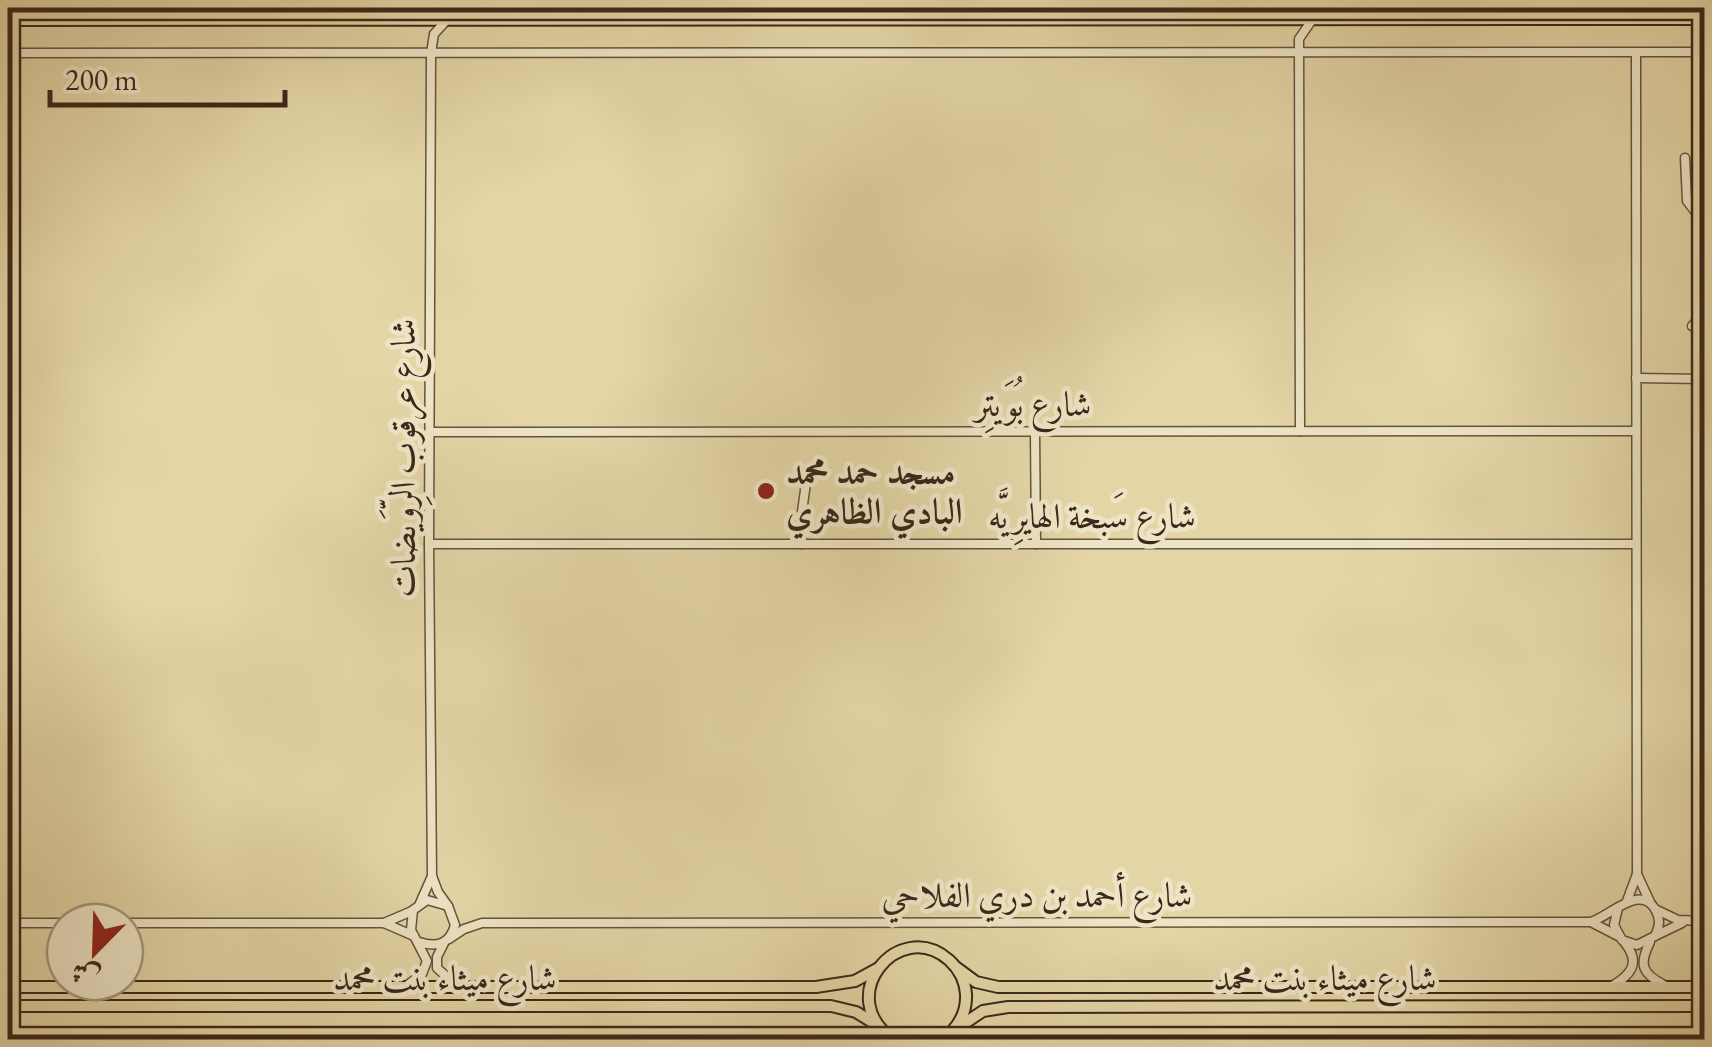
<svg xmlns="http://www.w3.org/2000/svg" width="1712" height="1047" viewBox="0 0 1712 1047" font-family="'EB Garamond',Amiri,serif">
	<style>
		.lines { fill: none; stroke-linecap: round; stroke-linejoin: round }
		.minor-casing { stroke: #66523c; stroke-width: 11 }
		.major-casing { stroke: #3c2719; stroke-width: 14 }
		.minor { stroke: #ede4c5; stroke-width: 8 }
		.major { stroke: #e3d5a6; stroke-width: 10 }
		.poi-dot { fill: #8f2418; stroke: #ede4c5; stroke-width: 4 }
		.labels { text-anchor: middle; stroke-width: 9; stroke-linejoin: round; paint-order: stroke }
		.street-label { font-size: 35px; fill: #3c2719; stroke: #ede4c5 }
		.poi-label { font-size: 35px; font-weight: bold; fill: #3c2719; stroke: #ede4c5; text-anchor: start }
	</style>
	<rect width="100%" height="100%" fill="#e3d5a6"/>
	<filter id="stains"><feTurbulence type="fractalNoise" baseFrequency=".002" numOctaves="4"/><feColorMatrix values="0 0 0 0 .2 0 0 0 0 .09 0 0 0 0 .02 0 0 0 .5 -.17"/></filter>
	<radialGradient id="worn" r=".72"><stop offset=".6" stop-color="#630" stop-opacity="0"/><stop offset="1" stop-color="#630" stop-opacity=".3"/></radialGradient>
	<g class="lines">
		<defs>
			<g id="minor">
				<polyline points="446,21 434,34 431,53 429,544 432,876 438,892 448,906"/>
				<polyline points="8,53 1704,52"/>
				<polyline points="1685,158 1687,201 1704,223"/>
				<polyline points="1692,326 1704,312"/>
				<polyline points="1636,378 1704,379"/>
				<polyline points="1300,431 1299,39 1312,20"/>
				<polyline points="431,432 1635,431"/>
				<polyline points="1035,432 1036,544"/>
				<polyline points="429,544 1636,544"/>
				<polyline points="802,544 800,526 806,483"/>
				<polyline points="1637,874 1650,902"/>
				<polyline points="1627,901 1637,874 1636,53"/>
				<polyline points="420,903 432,876"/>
				<polyline points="1657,910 1678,920 1704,921"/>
				<polyline points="1591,922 1618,936"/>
				<polyline points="8,923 65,923"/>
				<polyline points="125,923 384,923 414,936"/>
				<polyline points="384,923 412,911"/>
				<polyline points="1655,936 1682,923"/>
				<path d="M449,939L464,929L482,923L1591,922C1610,916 1642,882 1656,911C1661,920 1659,927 1655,936L1637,945L1622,940L1614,925L1618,908"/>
				<path d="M1650,942C1639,964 1641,973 1664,985"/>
				<polyline points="444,943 437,957 437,968 456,985"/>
				<path d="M1612,986C1631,975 1641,963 1625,943"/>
				<path d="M405,987L422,974L427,961L411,930L413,910L427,900L448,906L455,925C450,944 437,948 419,942"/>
			</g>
			<g id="major">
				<polyline points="728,16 751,10 839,8"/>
				<polyline points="262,19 265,9 284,8"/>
				<polyline points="8,20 1704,19"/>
				<polyline points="957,968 976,982 998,987 1704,987"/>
				<polyline points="8,987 816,987 855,981 877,969"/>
				<polyline points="8,1006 831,1006 856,1012 877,1025"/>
				<polyline points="953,1031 983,1011 1008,1007 1704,1006"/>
				<path d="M894,1040C832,998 898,916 949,960C959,969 965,981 966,994C967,1014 957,1029 942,1040"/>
			</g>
		</defs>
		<use href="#minor" class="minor-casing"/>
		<use href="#major" class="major-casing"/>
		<use href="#minor" class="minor"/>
		<use href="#major" class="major"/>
	</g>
	<circle class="poi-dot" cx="766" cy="491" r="10"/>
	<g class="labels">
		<g class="street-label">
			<text x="1033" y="416">شارع بُوَيتِر</text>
			<text transform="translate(403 458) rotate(-90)" y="12">شارع عرقوب الرِّوَيضات</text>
			<text x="1092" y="528">شارع سَبخة الهايرِيَّه</text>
			<text x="1037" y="907">شارع أحمد بن دري الفلاحي</text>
			<text x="445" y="990">شارع ميثاء بنت محمد</text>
			<text x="1325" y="990">شارع ميثاء بنت محمد</text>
		</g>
		<g class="poi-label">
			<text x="786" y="483">مسجد حمد محمد<tspan x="786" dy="40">البادي الظاهري</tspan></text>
		</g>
	</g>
	<rect width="1712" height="1047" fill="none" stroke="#e3d5a6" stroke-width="40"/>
	<rect x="10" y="10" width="1692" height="1027" fill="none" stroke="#3c2719" stroke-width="5"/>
	<rect x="20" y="20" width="1672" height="1007" fill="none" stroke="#3c2719" stroke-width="2.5"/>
	<g transform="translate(95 952) rotate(203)"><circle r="48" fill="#ede4c5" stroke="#a69880" stroke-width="2.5"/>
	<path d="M0-8L18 38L0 25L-18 38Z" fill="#8f2418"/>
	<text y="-15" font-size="28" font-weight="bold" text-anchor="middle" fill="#3c2719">ش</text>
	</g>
	<path d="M50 90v15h235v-15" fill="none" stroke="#3c2719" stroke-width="5"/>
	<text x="65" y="90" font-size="30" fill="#3c2719" stroke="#ede4c5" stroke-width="8" paint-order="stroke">200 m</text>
	<rect width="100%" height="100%" filter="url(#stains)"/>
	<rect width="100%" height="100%" fill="url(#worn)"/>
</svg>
